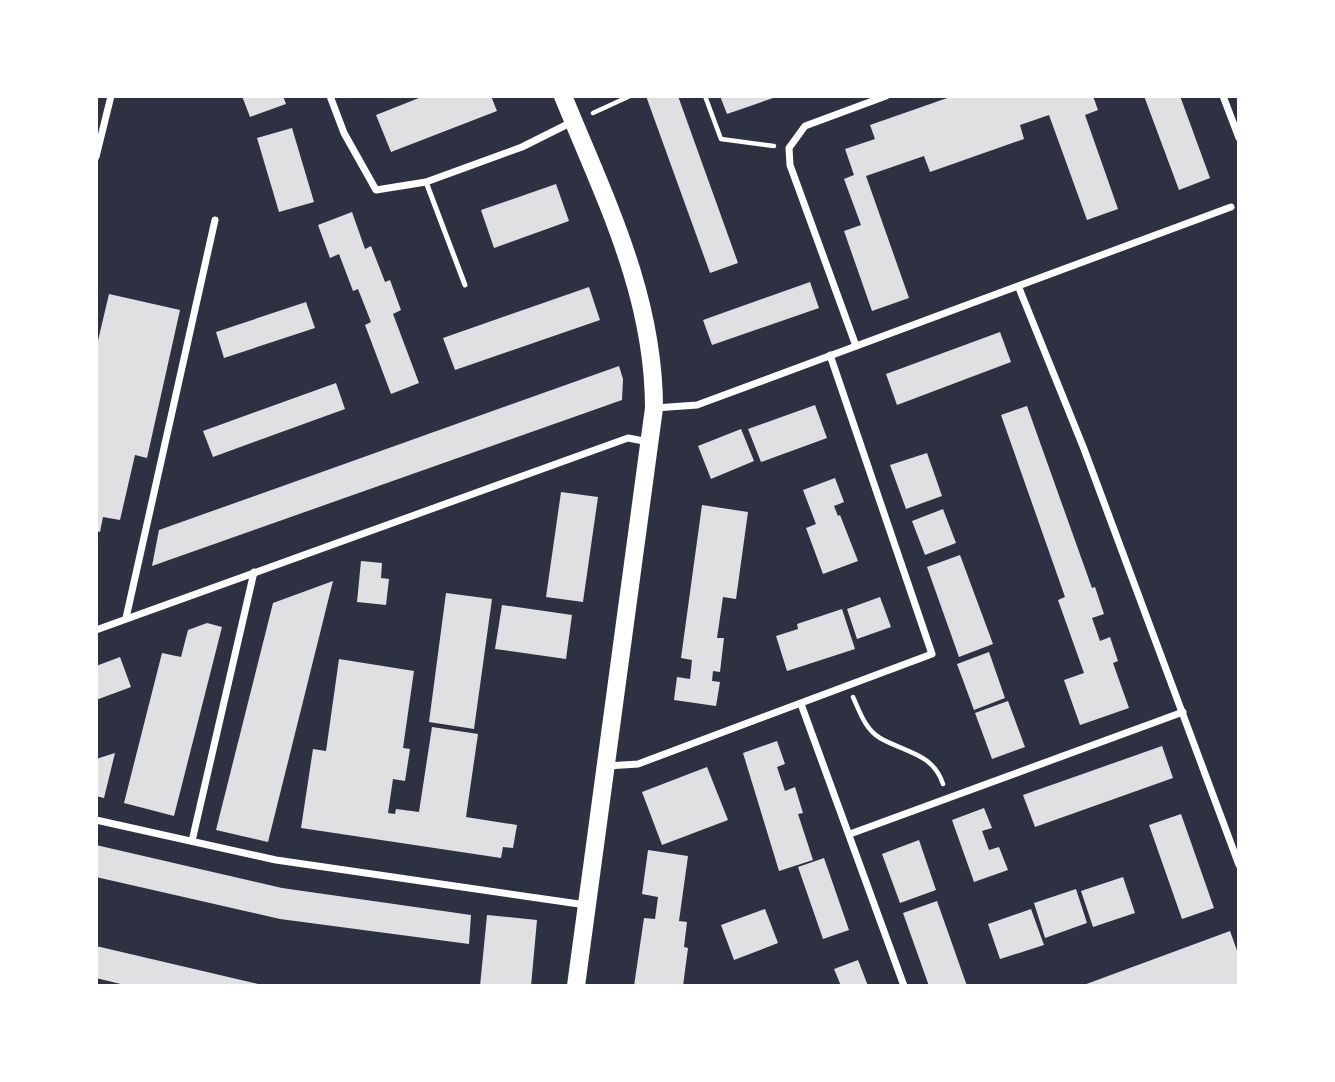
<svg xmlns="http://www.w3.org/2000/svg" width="1335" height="1082" viewBox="0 0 1335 1082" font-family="Spectral,serif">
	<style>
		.building { fill: #e0e0e3 }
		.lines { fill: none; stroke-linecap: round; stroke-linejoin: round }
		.path { stroke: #fff; stroke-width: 4.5 }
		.service { stroke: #fff; stroke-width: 5 }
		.minor { stroke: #fff; stroke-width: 7 }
		.primary { stroke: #fff; stroke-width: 18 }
	</style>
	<rect width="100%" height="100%" fill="#2d3142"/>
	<g class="building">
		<polygon points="242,96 283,96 286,104 250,117"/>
		<polygon points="424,96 491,96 497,111 391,152 376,115"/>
		<polygon points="646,96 678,96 738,263 710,273"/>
		<polygon points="720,96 776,96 776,97 727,114"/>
		<polygon points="953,96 1093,96 1098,110 1085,115 1118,209 1087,220 1049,115 1020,125 1024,139 930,172 924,156 866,176 909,298 872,311 844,231 861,225 844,179 854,175 845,149 875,139 870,125"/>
		<polygon points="1144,96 1180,96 1210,178 1179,190"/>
		<polygon points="292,128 314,202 279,212 257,138"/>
		<polygon points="556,184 569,221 494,248 481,210"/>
		<polygon points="352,212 365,249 371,246 385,282 390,280 401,310 393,314 419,383 391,394 365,325 371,322 358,289 353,291 339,254 330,258 318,225"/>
		<polygon points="810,282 819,308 712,345 703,320"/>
		<polygon points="589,287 600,320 455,370 443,338"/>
		<polygon points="109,294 180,310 147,458 135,455 120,520 103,517 100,532 96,531 96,349"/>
		<polygon points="306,302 315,328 224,358 216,332"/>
		<polygon points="1000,332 1011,362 897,405 886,374"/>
		<polygon points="619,366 623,379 622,400 152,566 159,530"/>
		<polygon points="336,383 345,409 213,457 203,431"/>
		<polygon points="815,405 827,438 761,462 748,429"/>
		<polygon points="1027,406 1092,588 1095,587 1104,614 1092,618 1100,641 1110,637 1118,661 1113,663 1129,708 1080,725 1064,680 1084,673 1058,600 1065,597 1001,415"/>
		<polygon points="741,429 754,461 711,479 698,446"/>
		<polygon points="927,453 942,496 906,509 890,465"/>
		<polygon points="835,478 844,502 834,506 838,516 840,515 858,561 823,574 806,528 816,524 803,490"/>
		<polygon points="561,492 598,497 583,602 546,597"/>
		<polygon points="702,505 748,512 736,599 723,597 717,638 724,638 720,672 713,671 712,681 720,682 716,706 674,700 677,677 690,679 692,660 681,658"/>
		<polygon points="943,509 956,543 925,555 912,521"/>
		<polygon points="960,555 993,644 959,657 927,567"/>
		<polygon points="361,561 382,563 381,578 389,579 386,605 357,602"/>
		<polygon points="333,581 268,842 216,830 273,603"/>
		<polygon points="446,593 492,599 474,729 429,722"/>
		<polygon points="880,597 891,627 857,639 847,609"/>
		<polygon points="502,605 572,615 566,659 495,649"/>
		<polygon points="842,609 855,649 787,671 776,636 798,629 797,624"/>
		<polygon points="207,623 222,627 174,816 124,803 162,653 181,657 188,630"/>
		<polygon points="989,652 1005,698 974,710 957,664"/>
		<polygon points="120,657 131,687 96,700 96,666"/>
		<polygon points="339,659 414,671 403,748 410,749 405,781 393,779 388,813 395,814 396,809 419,812 432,727 478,734 466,817 517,825 513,848 503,847 501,858 301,828 313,749 326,751"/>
		<polygon points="1008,701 1025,747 992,759 975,713"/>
		<polygon points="777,741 785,764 777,767 785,791 795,787 803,813 798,814 813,860 779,871 743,753"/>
		<polygon points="1162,746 1173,778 1035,827 1023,795"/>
		<polygon points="115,753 104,798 96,796 96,759"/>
		<polygon points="707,767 728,820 662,845 642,792"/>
		<polygon points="984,808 992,828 982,831 989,850 999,847 1008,870 974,882 952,820"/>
		<polygon points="1181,814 1214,908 1182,919 1149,825"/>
		<polygon points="919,840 936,890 900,903 882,854"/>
		<polygon points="96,845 282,888 471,915 469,944 280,919 96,877"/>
		<polygon points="648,850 688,856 679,921 687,922 684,947 688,948 683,986 634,986 644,918 655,919 658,897 642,894"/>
		<polygon points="824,858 849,930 823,939 798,867"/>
		<polygon points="1123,877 1135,913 1093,927 1081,891"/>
		<polygon points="1076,889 1087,923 1045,938 1034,903"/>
		<polygon points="937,901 967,986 929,986 903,913"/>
		<polygon points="765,909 778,943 734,960 721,925"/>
		<polygon points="1031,909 1044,945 1000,959 988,924"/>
		<polygon points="487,915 537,920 531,986 480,986"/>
		<polygon points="1230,931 1239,956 1239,984 1081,986"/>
		<polygon points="96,946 262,985 262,986 129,986 96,978"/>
		<polygon points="858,960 868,986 841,986 834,969"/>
	</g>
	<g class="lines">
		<g class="path">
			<polyline points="705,96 721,139 774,146"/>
			<polyline points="593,113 630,96"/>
			<path d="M853,697C860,712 865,729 880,738C904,752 933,753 943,784"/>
		</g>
		<polyline class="service" points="426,182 465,285"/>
		<g class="minor">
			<polyline points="330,96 344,133 376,190 426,182 522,147 572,122"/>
			<polyline points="1223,96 1239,138"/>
			<polyline points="96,157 111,96"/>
			<polyline points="1019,288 1084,449 1239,865"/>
			<polyline points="856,346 790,165 789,148 805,126 886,96"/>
			<polyline points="655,408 697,405 1231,207"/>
			<polyline points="126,618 215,220"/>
			<polyline points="96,630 628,438 649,442"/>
			<polyline points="801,704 904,986"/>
			<polyline points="607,766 638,764 932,654 830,355"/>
			<polyline points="96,820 276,860 586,905"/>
			<polyline points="850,834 1183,712"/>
			<polyline points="192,841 254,572"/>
		</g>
		<path class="primary" d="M563,96C605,199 654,295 654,408L576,986"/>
	</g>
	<rect width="1335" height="1082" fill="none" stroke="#ffffff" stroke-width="196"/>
</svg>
